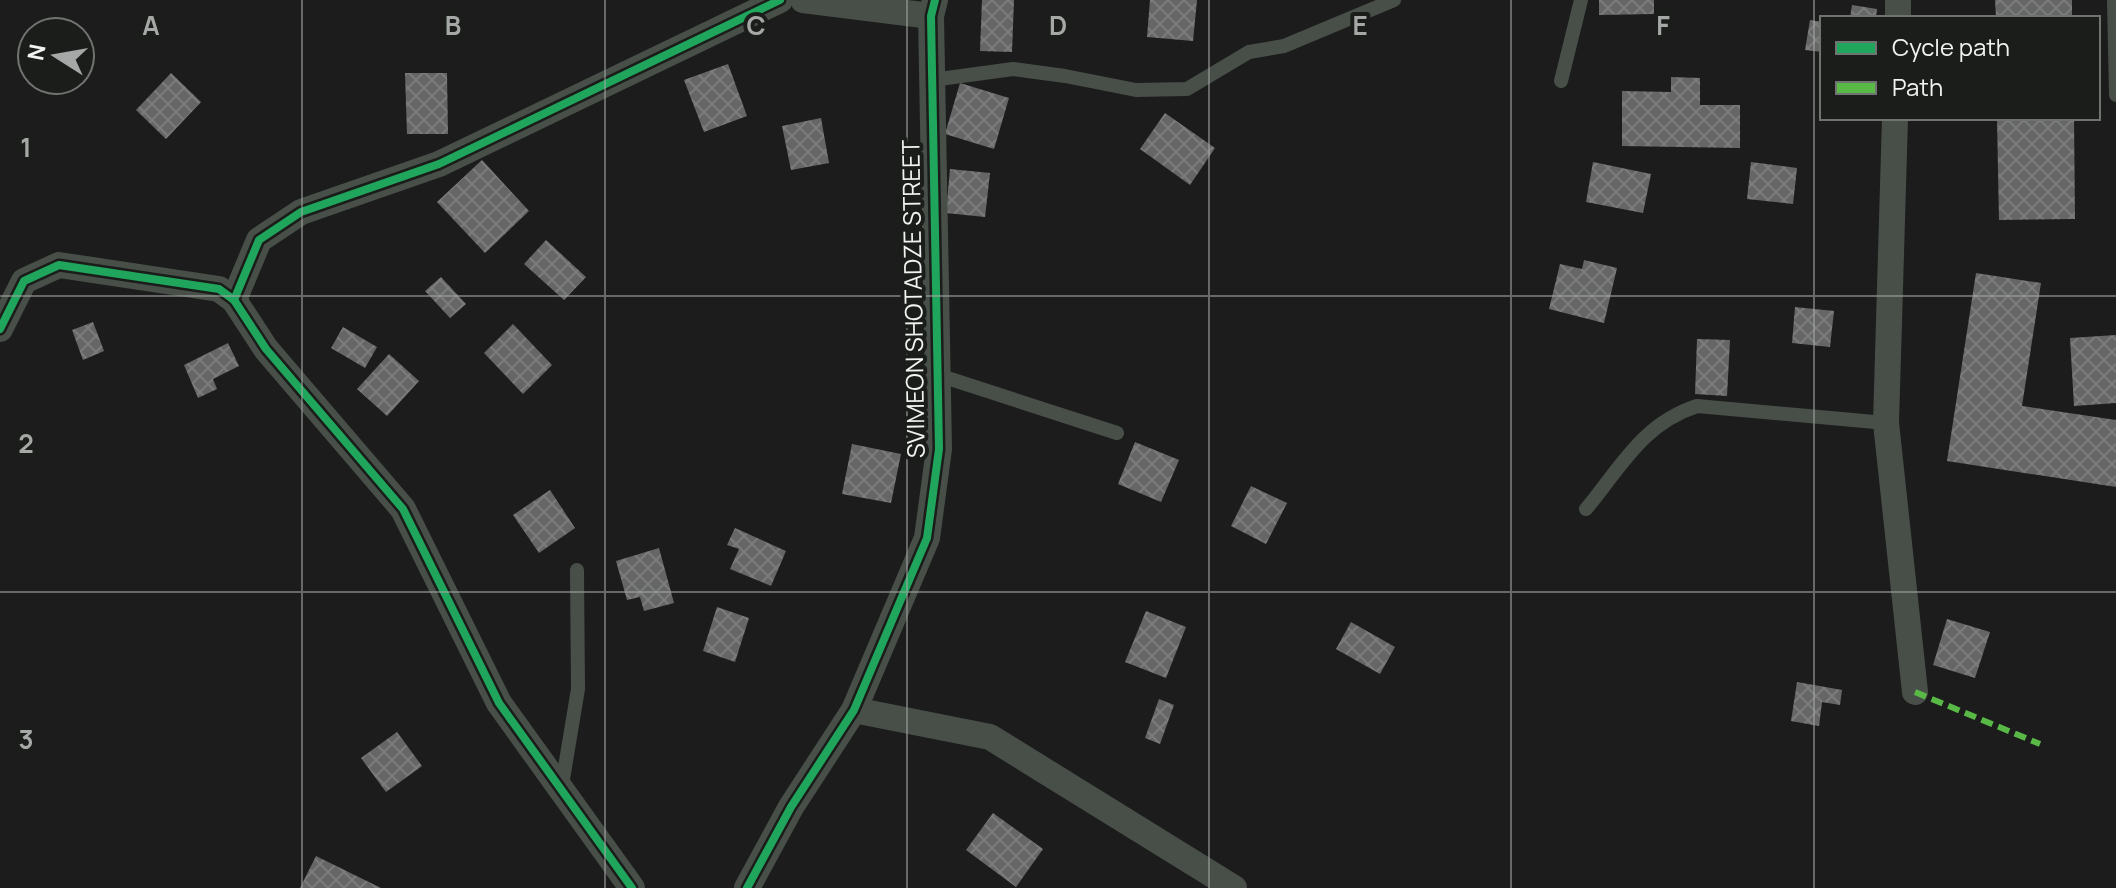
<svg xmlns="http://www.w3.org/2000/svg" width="2116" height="888" viewBox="0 0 2116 888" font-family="Manrope,sans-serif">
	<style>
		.building { fill: url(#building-cross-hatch) }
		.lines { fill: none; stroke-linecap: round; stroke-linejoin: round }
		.lane { stroke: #484f49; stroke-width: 14 }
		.street { stroke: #484f49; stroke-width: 26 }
		.quiet { stroke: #58b947; stroke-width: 6; stroke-dasharray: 12 6; stroke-linecap: butt }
		.cycleway-casing { stroke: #1a1d1a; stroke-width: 13 }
		.cycleway { stroke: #20a55d; stroke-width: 8 }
		.grid { fill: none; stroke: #a5a8a6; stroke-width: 2; stroke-opacity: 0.55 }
		.labels { text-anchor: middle; stroke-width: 8; stroke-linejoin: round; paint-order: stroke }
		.street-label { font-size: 24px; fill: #f0f3f1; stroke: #1a1d1a }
		.grid-label { font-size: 26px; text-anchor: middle; font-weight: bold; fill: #a5a8a6; stroke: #1a1d1a; stroke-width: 8; stroke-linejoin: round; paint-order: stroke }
	</style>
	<defs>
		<pattern id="building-cross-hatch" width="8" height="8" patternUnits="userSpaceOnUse" patternTransform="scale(2)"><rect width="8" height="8" fill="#656665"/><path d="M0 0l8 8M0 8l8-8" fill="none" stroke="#7b7c7c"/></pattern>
	</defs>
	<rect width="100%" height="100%" fill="#1b1c1b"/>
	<g class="building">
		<polygon points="982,0 1014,0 1012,52 980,51"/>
		<polygon points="1150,0 1197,0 1193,41 1147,37"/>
		<polygon points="1599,0 1654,0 1654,14 1599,15"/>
		<polygon points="1995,0 2072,0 2072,18 1996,18"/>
		<polygon points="1852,5 1877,9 1876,18 1850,18"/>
		<polygon points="1810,20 1822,22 1822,52 1805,50"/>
		<polygon points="728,64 747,116 704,132 684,80"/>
		<polygon points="171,73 201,102 166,139 136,110"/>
		<polygon points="405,73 447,73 448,134 407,134"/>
		<polygon points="1671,77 1700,78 1700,105 1740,105 1740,148 1622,146 1622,91 1671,92"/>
		<polygon points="960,83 1009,98 994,149 945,134"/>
		<polygon points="1165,113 1215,148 1190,185 1140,149"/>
		<polygon points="821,118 829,163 791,170 782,126"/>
		<polygon points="1997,118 2074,118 2075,219 1999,220"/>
		<polygon points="482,160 529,211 485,253 437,202"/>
		<polygon points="1593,162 1651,174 1643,213 1586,202"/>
		<polygon points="1751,162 1797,168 1793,204 1747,199"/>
		<polygon points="950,169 990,173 985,217 946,213"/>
		<polygon points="546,240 586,277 564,300 524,264"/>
		<polygon points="1584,260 1617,268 1604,323 1549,309 1560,264 1582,269"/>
		<polygon points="1976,273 2041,283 2022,406 2116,420 2116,487 1947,461"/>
		<polygon points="441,277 466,304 450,318 425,291"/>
		<polygon points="1795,307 1834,311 1830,347 1792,343"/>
		<polygon points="93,322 104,351 83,360 72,330"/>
		<polygon points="513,324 552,365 523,394 484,353"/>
		<polygon points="343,327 377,347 365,368 331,348"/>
		<polygon points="2116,335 2116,403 2074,406 2070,338"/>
		<polygon points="1697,339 1730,340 1727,396 1695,394"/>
		<polygon points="228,343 239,366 213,379 217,389 198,398 184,365"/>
		<polygon points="389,354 419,381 387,416 357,389"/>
		<polygon points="1135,442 1179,460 1161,502 1118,484"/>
		<polygon points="852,444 901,454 891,503 842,494"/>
		<polygon points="1251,486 1287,503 1266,544 1231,526"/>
		<polygon points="550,490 575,528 539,553 513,515"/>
		<polygon points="735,528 786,551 771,586 730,569 739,549 727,545"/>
		<polygon points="659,548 674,603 644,611 640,597 627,600 616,561"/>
		<polygon points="717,607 749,618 735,662 703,651"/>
		<polygon points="1146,611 1186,627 1166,678 1125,662"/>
		<polygon points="1947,619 1990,632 1975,678 1933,665"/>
		<polygon points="1351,622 1395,647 1380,674 1336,649"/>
		<polygon points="1797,682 1842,690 1840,705 1822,702 1819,726 1791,721"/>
		<polygon points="1159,699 1174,705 1160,744 1145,738"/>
		<polygon points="397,732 422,766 386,792 361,758"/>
		<polygon points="993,813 1043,849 1016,887 966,850"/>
		<polygon points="316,856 381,888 300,888"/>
	</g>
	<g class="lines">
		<g class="lane">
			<polyline points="2114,0 2116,95"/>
			<polyline points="932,80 1013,69 1065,76 1136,90 1187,89 1249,52 1284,46 1394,0"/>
			<polyline points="1561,81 1581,0"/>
			<polyline points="938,375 1117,433"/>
			<path d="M1586,509C1621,467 1642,424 1697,406L1886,423"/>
			<polyline points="561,791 578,689 577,570"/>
		</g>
		<g class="street">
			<polyline points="803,0 931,16"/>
			<polyline points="1898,18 1898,0"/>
			<polyline points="1895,118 1886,423 1915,692"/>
			<polyline points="234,300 259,240 301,212 439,164 780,0"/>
			<polyline points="0,329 24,281 59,265 219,289 234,300 266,349 403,509 499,703 632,888"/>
			<polyline points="854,710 990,737 1234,888"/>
			<polyline points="747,888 791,807 854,710 927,538 939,449 931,16 935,0"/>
		</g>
		<polyline class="quiet" points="1915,692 2040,744"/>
		<defs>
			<g id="cycleway">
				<polyline points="234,300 259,240 301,212 439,164 780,0"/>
				<polyline points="0,329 24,281 59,265 219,289 234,300 266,349 403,509 499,703 632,888"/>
				<polyline points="747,888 791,807 854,710 927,538 939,449 931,16 935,0"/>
			</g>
		</defs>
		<use href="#cycleway" class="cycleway-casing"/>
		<use href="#cycleway" class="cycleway"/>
	</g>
	<path class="grid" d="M302,0V888M605,0V888M907,0V888M1209,0V888M1511,0V888M1814,0V888M0,296H2116M0,592H2116"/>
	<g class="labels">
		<g class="street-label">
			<text transform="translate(914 299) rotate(-91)" y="8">SVIMEON SHOTADZE STREET</text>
		</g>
	</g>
	<g class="grid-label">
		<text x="151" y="35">A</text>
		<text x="453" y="35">B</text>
		<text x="756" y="35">C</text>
		<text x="1058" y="35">D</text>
		<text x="1360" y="35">E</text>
		<text x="1663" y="35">F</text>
		<text x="26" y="157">1</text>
		<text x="26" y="453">2</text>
		<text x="26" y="749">3</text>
	</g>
	<rect x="1820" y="16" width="280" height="104" fill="#1a1d1a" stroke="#707370" stroke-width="2"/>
	<rect x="1836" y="42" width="40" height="12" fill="#20a55d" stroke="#707370" stroke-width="2"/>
	<text x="1892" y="56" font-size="24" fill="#f0f3f1">Cycle path</text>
	<rect x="1836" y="82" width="40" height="12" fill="#58b947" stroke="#707370" stroke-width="2"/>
	<text x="1892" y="96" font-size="24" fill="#f0f3f1">Path</text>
	<g transform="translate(56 56) rotate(281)"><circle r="38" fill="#1a1d1a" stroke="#707370" stroke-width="2"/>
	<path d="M0-6L14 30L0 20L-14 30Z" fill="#a5a8a6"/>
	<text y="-12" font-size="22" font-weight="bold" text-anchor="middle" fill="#f0f3f1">N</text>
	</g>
</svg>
